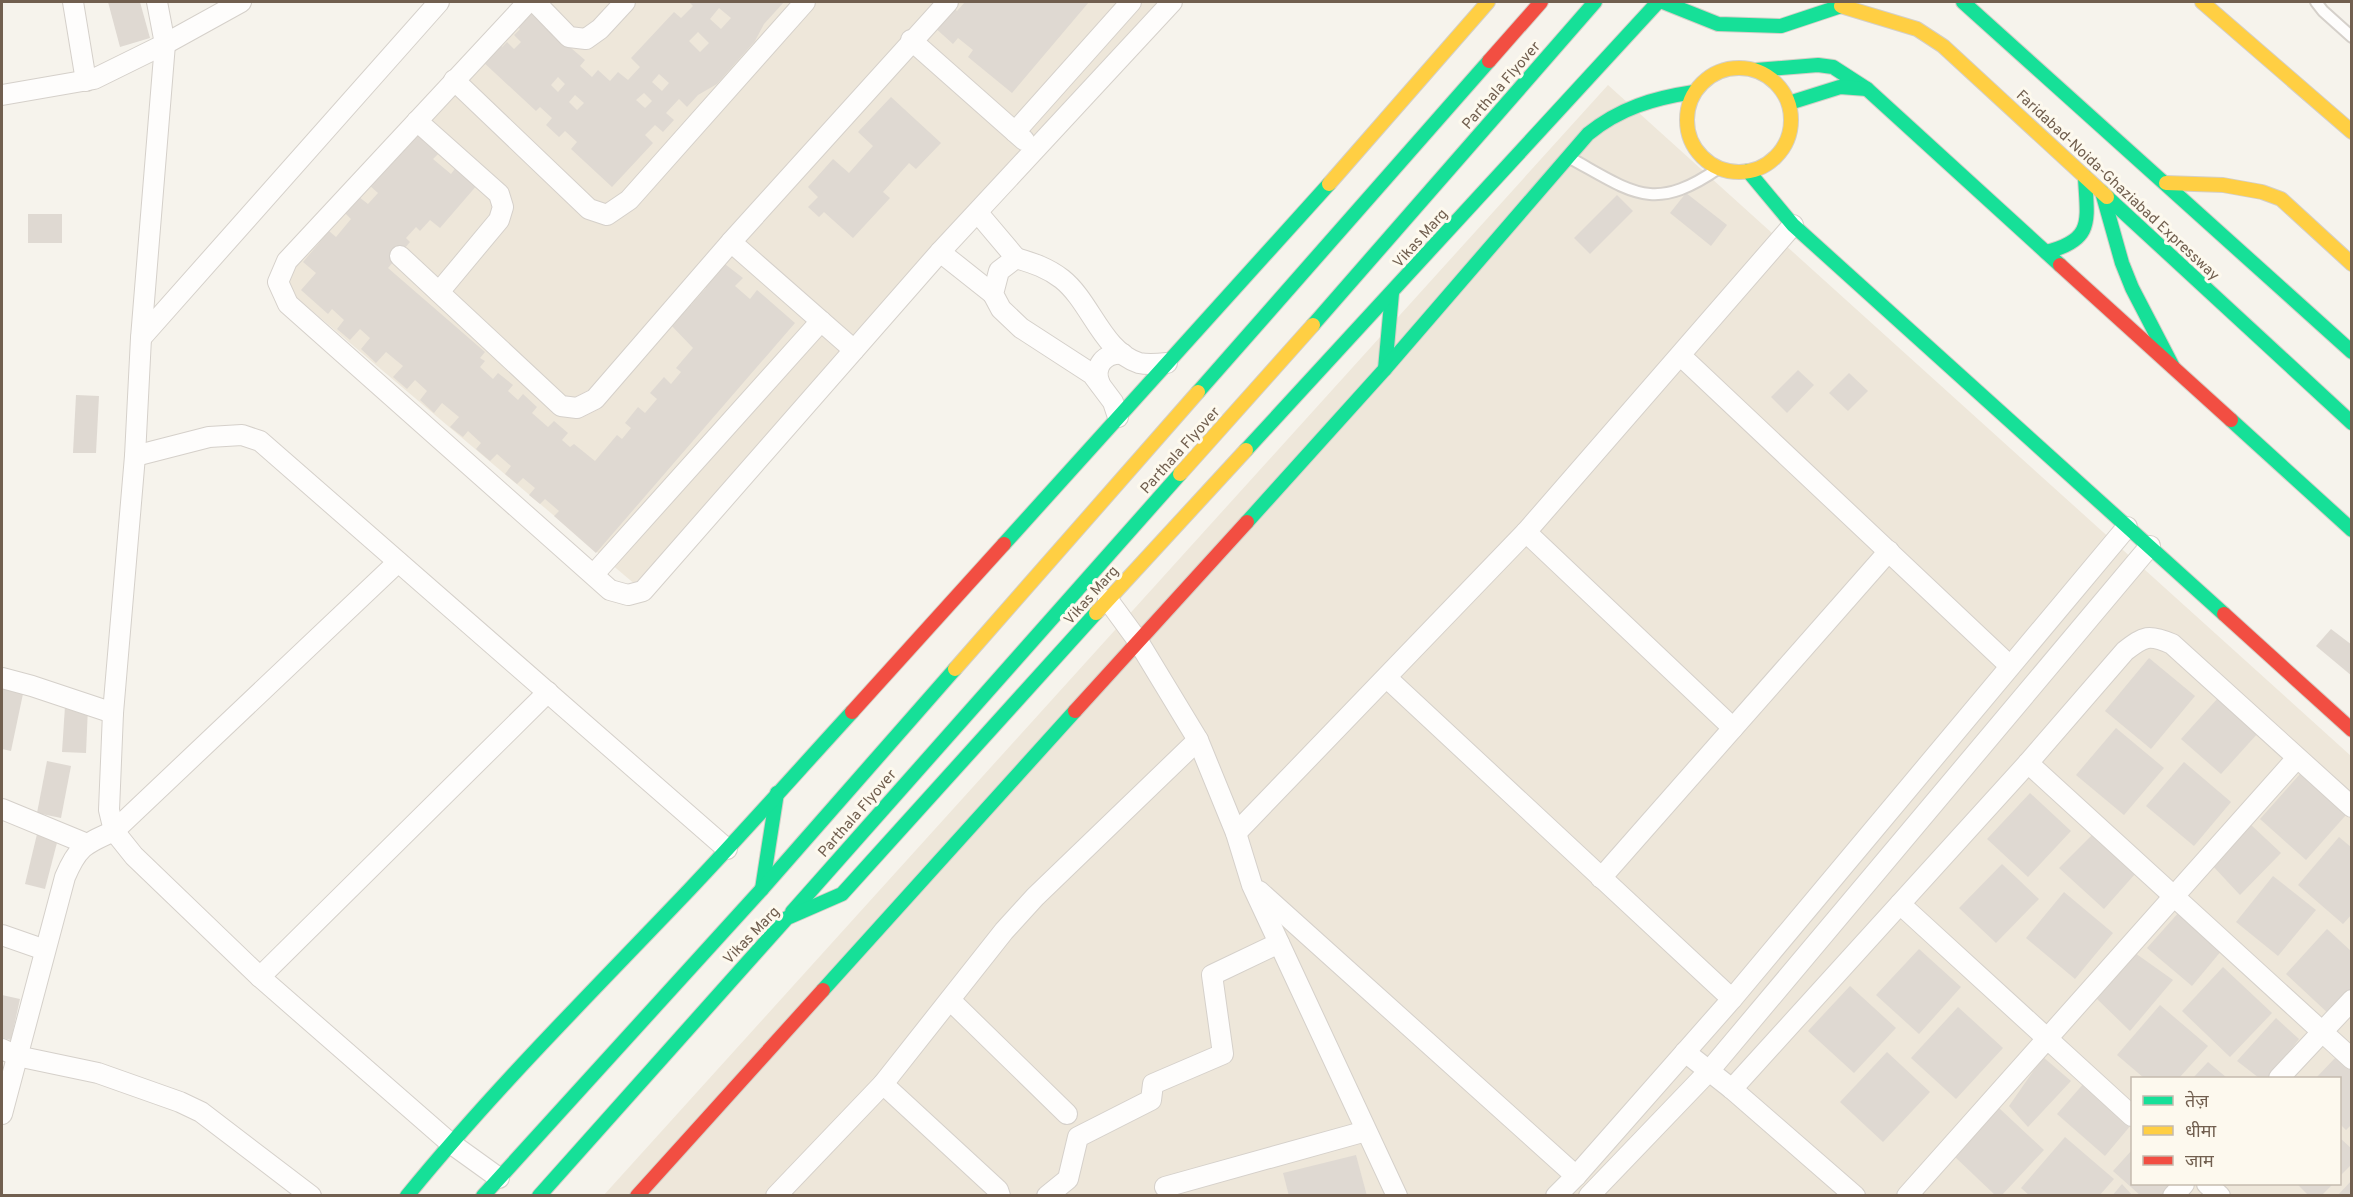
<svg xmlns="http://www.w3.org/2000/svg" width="2353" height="1197" viewBox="0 0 2353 1197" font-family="Overpass,'Noto Sans Devanagari',sans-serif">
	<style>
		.residential { fill: #eee7da; fill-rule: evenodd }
		.building { fill: #dfd9d2; fill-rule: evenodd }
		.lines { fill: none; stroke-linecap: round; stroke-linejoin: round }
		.lane-casing { stroke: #d5d0ca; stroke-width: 14 }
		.street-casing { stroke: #d5d0ca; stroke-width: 22 }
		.fast-casing { stroke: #d4cfc7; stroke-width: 16 }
		.slow-casing { stroke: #d4cfc7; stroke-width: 16 }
		.jam-casing { stroke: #d4cfc7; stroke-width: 16 }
		.lane { stroke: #fefdfc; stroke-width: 10 }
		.street { stroke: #fefdfc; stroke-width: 20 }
		.fast { stroke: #16e098; stroke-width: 14 }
		.slow { stroke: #ffcf43; stroke-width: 14 }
		.jam { stroke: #f24e42; stroke-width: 14 }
		.labels { text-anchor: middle; stroke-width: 6; stroke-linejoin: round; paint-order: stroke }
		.street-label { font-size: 15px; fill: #715f4f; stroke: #fdf9ee }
	</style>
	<rect width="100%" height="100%" fill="#f6f3ec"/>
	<g class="residential">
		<polygon points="526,2 1173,2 643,591 278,282"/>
		<path d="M1608,85L2351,756V1195L603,1196ZM2132,1078H2340V1184H2132Z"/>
	</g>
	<g class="building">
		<polygon points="108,2 140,2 150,38 120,47"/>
		<path d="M689,2H784L764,24L755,41L717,84L698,95L687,107L679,99L666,113L674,120L663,132L655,125L645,135L653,143L612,187L571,149L577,142L565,131L559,137L546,125L552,118L540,107L536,111L481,60L498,43L502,47L507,42L514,49L521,42L514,35L520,29L515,24L528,11L585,60L580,66L592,77L598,70L610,81L618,72L628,80L640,67L631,58L674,12L681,18L693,6ZM719,8L731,18L721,29L710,19ZM698,32L709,43L700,52L689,41ZM659,74L669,83L662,91L652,82ZM558,77L565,84L558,92L551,85ZM644,93L652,101L645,108L636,100ZM575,95L584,103L577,110L569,102Z"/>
		<polygon points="965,2 1089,2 1012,93 968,57 973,50 958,38 953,44 933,26 952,6 957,11"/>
		<polygon points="891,97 941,143 916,169 909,163 883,192 890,198 853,238 824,212 819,217 808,207 818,197 808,187 833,159 849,173 873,146 858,132"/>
		<polygon points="416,131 440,152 433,159 451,174 457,166 478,184 440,228 430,220 420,231 416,227 406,238 410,242 388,268 485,352 480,358 485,361 480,367 493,379 498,373 513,385 508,391 518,400 523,394 537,407 532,413 548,427 554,421 568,433 562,440 570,447 574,444 595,461 617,435 622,439 631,428 625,423 638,407 645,413 657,399 650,393 664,377 671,384 681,372 676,368 693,348 668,322 686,302 691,305 706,288 703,282 721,261 743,278 735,286 750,299 757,290 795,323 596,553 554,516 559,511 545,499 540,504 529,495 535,488 523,478 517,484 505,474 511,466 497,454 490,461 476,449 481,443 468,431 463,437 450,427 459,417 442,403 434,413 420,400 427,391 415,380 407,389 393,377 403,366 386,352 376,363 361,349 370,338 360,329 350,340 337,329 344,320 332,309 328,314 301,290 316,273 303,262 329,231 336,237 351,219 345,213 359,197 368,204 378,193 369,185"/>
		<polygon points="1686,193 1727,225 1711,246 1670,213"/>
		<polygon points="1617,195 1633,211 1590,254 1574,238"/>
		<rect x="28" y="214" width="34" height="29"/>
		<polygon points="1798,370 1814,385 1787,413 1771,397"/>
		<polygon points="1849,373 1868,391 1848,411 1829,393"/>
		<polygon points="76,395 99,396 96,453 73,453"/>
		<polygon points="2331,629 2352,645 2352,676 2316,646"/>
		<polygon points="2149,658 2195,696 2151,749 2105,711"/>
		<polygon points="2,684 24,689 11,751 2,749"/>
		<polygon points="2218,698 2258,733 2221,774 2181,739"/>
		<polygon points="65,706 88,707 86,753 62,752"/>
		<polygon points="2116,728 2164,768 2124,815 2076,775"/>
		<polygon points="47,761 71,766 61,818 37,813"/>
		<polygon points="2184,762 2231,802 2194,846 2146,806"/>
		<polygon points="2300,774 2346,815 2306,860 2260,819"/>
		<polygon points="2030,793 2071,831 2028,877 1987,839"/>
		<polygon points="2250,824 2281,853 2240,895 2211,864"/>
		<polygon points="38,830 59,835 45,889 25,884"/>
		<polygon points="2093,834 2135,874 2104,909 2059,868"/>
		<polygon points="2339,837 2352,848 2352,914 2343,924 2298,885"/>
		<polygon points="2002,864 2039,899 1996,943 1959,908"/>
		<polygon points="2273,876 2316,910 2278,956 2236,922"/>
		<polygon points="2064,892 2113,933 2075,979 2026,938"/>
		<polygon points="2180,911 2222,950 2192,986 2147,948"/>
		<polygon points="2327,929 2352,952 2352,989 2329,1014 2286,974"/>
		<polygon points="1919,949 1961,987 1919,1034 1876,995"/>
		<polygon points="2135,953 2173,980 2130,1031 2094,996"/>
		<polygon points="2223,967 2272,1013 2230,1057 2182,1011"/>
		<polygon points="1850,986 1896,1028 1854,1073 1808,1031"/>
		<polygon points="2,995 20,999 11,1040 2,1038"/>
		<polygon points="2160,1005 2208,1046 2179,1078 2144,1078 2117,1055"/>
		<polygon points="1958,1007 2003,1048 1956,1099 1911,1058"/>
		<polygon points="2276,1018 2299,1039 2269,1078 2259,1078 2237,1061"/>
		<polygon points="1887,1052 1930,1092 1883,1142 1840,1102"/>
		<polygon points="2043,1057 2071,1081 2028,1127 2009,1106"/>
		<polygon points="2336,1057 2352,1069 2352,1124 2346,1130 2340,1124 2340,1078 2316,1078"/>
		<polygon points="2208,1062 2227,1078 2193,1078"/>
		<polygon points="2085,1082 2131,1125 2105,1156 2057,1114"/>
		<polygon points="1999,1108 2044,1150 2001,1196 1996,1196 1954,1156"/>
		<polygon points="2065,1137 2114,1179 2099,1196 2030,1196 2021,1188"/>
		<polygon points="2340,1138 2352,1149 2352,1164 2340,1176"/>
		<polygon points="2132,1150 2132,1184 2170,1184 2162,1196 2141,1196 2113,1171"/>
		<polygon points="1356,1155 1367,1196 1289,1196 1283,1173"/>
		<polygon points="2352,1180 2352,1196 2337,1196"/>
		<polygon points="2122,1184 2133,1196 2112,1196"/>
		<polygon points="2297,1184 2333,1184 2321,1196 2309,1196"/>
	</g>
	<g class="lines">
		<defs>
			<g id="lane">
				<polyline points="2316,2 2323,11 2352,37"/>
				<path d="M1570,158C1632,192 1653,214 1719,168"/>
			</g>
			<g id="street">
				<polyline points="73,2 86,81"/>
				<polyline points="157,2 165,44 141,338 135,456 113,713 109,810 114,831 134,856 260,977 449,1142 499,1178"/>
				<polyline points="528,2 287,261 278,282 288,304 610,590 628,595 643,591 940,252 1172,2"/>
				<polyline points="535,2 569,37 586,39 600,29 625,2"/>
				<polyline points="911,40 1024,140"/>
				<polyline points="454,80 589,209 607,215 629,200 805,2"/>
				<polyline points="2,95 94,79 165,44 241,2"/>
				<polyline points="417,121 499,194 503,207 499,220 439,292"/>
				<polyline points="1015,132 1131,2"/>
				<polyline points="978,213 1016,258"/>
				<polyline points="731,242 948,2"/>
				<polyline points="940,252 993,294"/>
				<polyline points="400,256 561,406 577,408 595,399 731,242 854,350"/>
				<polyline points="141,338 439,2"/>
				<polyline points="1681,356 2010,666"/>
				<path d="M1100,384C1092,367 1105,352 1123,354"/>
				<path d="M1118,417L1113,402L1092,374L1021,328L1001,309L993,294L999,271L1016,258C1033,263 1048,268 1062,279C1091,302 1102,351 1139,363C1148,365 1158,364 1167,363"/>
				<polyline points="135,456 209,437 242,435 260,441 727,849"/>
				<polyline points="1526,532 1733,728"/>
				<polyline points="594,574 821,321"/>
				<polyline points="1108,600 1138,641 1198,740 1236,833 1252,885 1397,1196"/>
				<polyline points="2,678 32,686 113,713"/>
				<polyline points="1387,678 1732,999"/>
				<polyline points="2028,763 2352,1059"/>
				<polyline points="2,809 87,844"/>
				<polyline points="1236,833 1526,532 1793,225"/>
				<polyline points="1601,878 1889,551"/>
				<polyline points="1259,891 1576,1176"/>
				<polyline points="1900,904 2132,1116"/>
				<polyline points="2,935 45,950"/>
				<polyline points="260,977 548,692"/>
				<polyline points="950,1000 1067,1114"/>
				<polyline points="2,1049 17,1056 98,1073 180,1102 201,1112 311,1196"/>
				<polyline points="1685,1052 1732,1089 1855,1196"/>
				<polyline points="2279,1078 2352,1000"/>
				<polyline points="883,1084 998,1190 1000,1196"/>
				<path d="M1732,1089L2028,763L2125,651C2144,636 2149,634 2172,644L2352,807"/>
				<path d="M2,1114L65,877C78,846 85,844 114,831L398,562"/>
				<polyline points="2207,1184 2220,1196"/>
				<polyline points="1165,1187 1366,1131"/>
				<polyline points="776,1196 883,1084 1004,931 1035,897 1198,740"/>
				<polyline points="1047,1196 1068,1179 1078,1137 1151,1100 1153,1084 1223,1054 1212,975 1279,943"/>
				<polyline points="1556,1196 1576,1176 1732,999 2127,527"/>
				<polyline points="1589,1196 1709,1071 2150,546"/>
				<polyline points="1907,1196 2297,758"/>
				<polyline points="2173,1196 2184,1184"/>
			</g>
			<g id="fast">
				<polyline points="1663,2 1718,24 1781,26 1841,6 1847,2"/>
				<polyline points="1963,2 2352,352"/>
				<polyline points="1756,70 1818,65 1833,67 1867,89 2060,265"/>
				<polyline points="1789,103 1840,87 1867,89"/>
				<polyline points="1748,171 1793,225 2224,614"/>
				<polyline points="2102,192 2122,263 2132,288 2173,367"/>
				<polyline points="2107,197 2352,423"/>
				<path d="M2046,252C2095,240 2087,220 2085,177"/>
				<polyline points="1313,325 1595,2"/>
				<polyline points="1385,369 1392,293"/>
				<polyline points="1198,392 1489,61"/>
				<polyline points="2231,420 2352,530"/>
				<polyline points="1246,450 1658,2"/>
				<path d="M1247,522L1385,369L1588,134C1620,108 1654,98 1694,92"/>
				<polyline points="1004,544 1329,184"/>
				<polyline points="762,889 777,793"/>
				<polyline points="792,912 1180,474"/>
				<polyline points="823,990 1075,711"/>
				<path d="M407,1196C495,1088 594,990 690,889C745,831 798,771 852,712"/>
				<polyline points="483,1196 762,889 955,669"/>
				<polyline points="539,1196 787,918 842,894 1096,613"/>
			</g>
			<g id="slow">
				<polyline points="2202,2 2352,132"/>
				<polyline points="1841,6 1917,29 1943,46 2107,197"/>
				<circle cx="1739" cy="120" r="52"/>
				<polyline points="2166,183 2223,185 2262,192 2281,199 2352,264"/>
				<polyline points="1329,184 1488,2"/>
				<polyline points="1180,474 1313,325"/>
				<polyline points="1096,613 1246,450"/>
				<polyline points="955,669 1198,392"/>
			</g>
			<g id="jam">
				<polyline points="1489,61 1541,2"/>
				<polyline points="2060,265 2231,420"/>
				<polyline points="2224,614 2352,730"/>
				<polyline points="1075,711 1247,522"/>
				<polyline points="852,712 1004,544"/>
				<polyline points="637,1196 823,990"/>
			</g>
		</defs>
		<use href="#lane" class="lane-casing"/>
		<use href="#street" class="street-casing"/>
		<use href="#fast" class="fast-casing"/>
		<use href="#slow" class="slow-casing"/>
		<use href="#jam" class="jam-casing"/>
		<use href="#lane" class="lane"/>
		<use href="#street" class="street"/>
		<use href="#fast" class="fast"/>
		<use href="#slow" class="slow"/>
		<use href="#jam" class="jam"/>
	</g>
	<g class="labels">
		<g class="street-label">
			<text transform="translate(1501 85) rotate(-49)" y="5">Parthala Flyover</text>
			<text transform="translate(2118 185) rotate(43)" y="5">Faridabad-Noida-Ghaziabad Expressway</text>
			<text transform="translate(1420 238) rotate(-48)" y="5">Vikas Marg</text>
			<text transform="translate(1180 450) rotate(-48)" y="5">Parthala Flyover</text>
			<text transform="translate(1091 595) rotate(-48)" y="5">Vikas Marg</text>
			<text transform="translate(857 813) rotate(-49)" y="5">Parthala Flyover</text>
			<text transform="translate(751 935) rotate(-46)" y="5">Vikas Marg</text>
		</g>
	</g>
	<rect width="2353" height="1197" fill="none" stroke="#715f4f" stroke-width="6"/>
	<rect x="2131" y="1077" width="210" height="108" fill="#fdf9ee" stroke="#c5bbae" stroke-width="1.5"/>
	<rect x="2143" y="1096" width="30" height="9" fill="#16e098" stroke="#c5bbae" stroke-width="1.5"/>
	<text x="2185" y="1107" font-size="18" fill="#715f4f">तेज़</text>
	<rect x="2143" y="1126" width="30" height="9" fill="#ffcf43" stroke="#c5bbae" stroke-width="1.5"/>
	<text x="2185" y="1137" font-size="18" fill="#715f4f">धीमा</text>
	<rect x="2143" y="1156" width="30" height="9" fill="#f24e42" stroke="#c5bbae" stroke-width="1.5"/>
	<text x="2185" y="1167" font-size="18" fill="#715f4f">जाम</text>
</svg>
